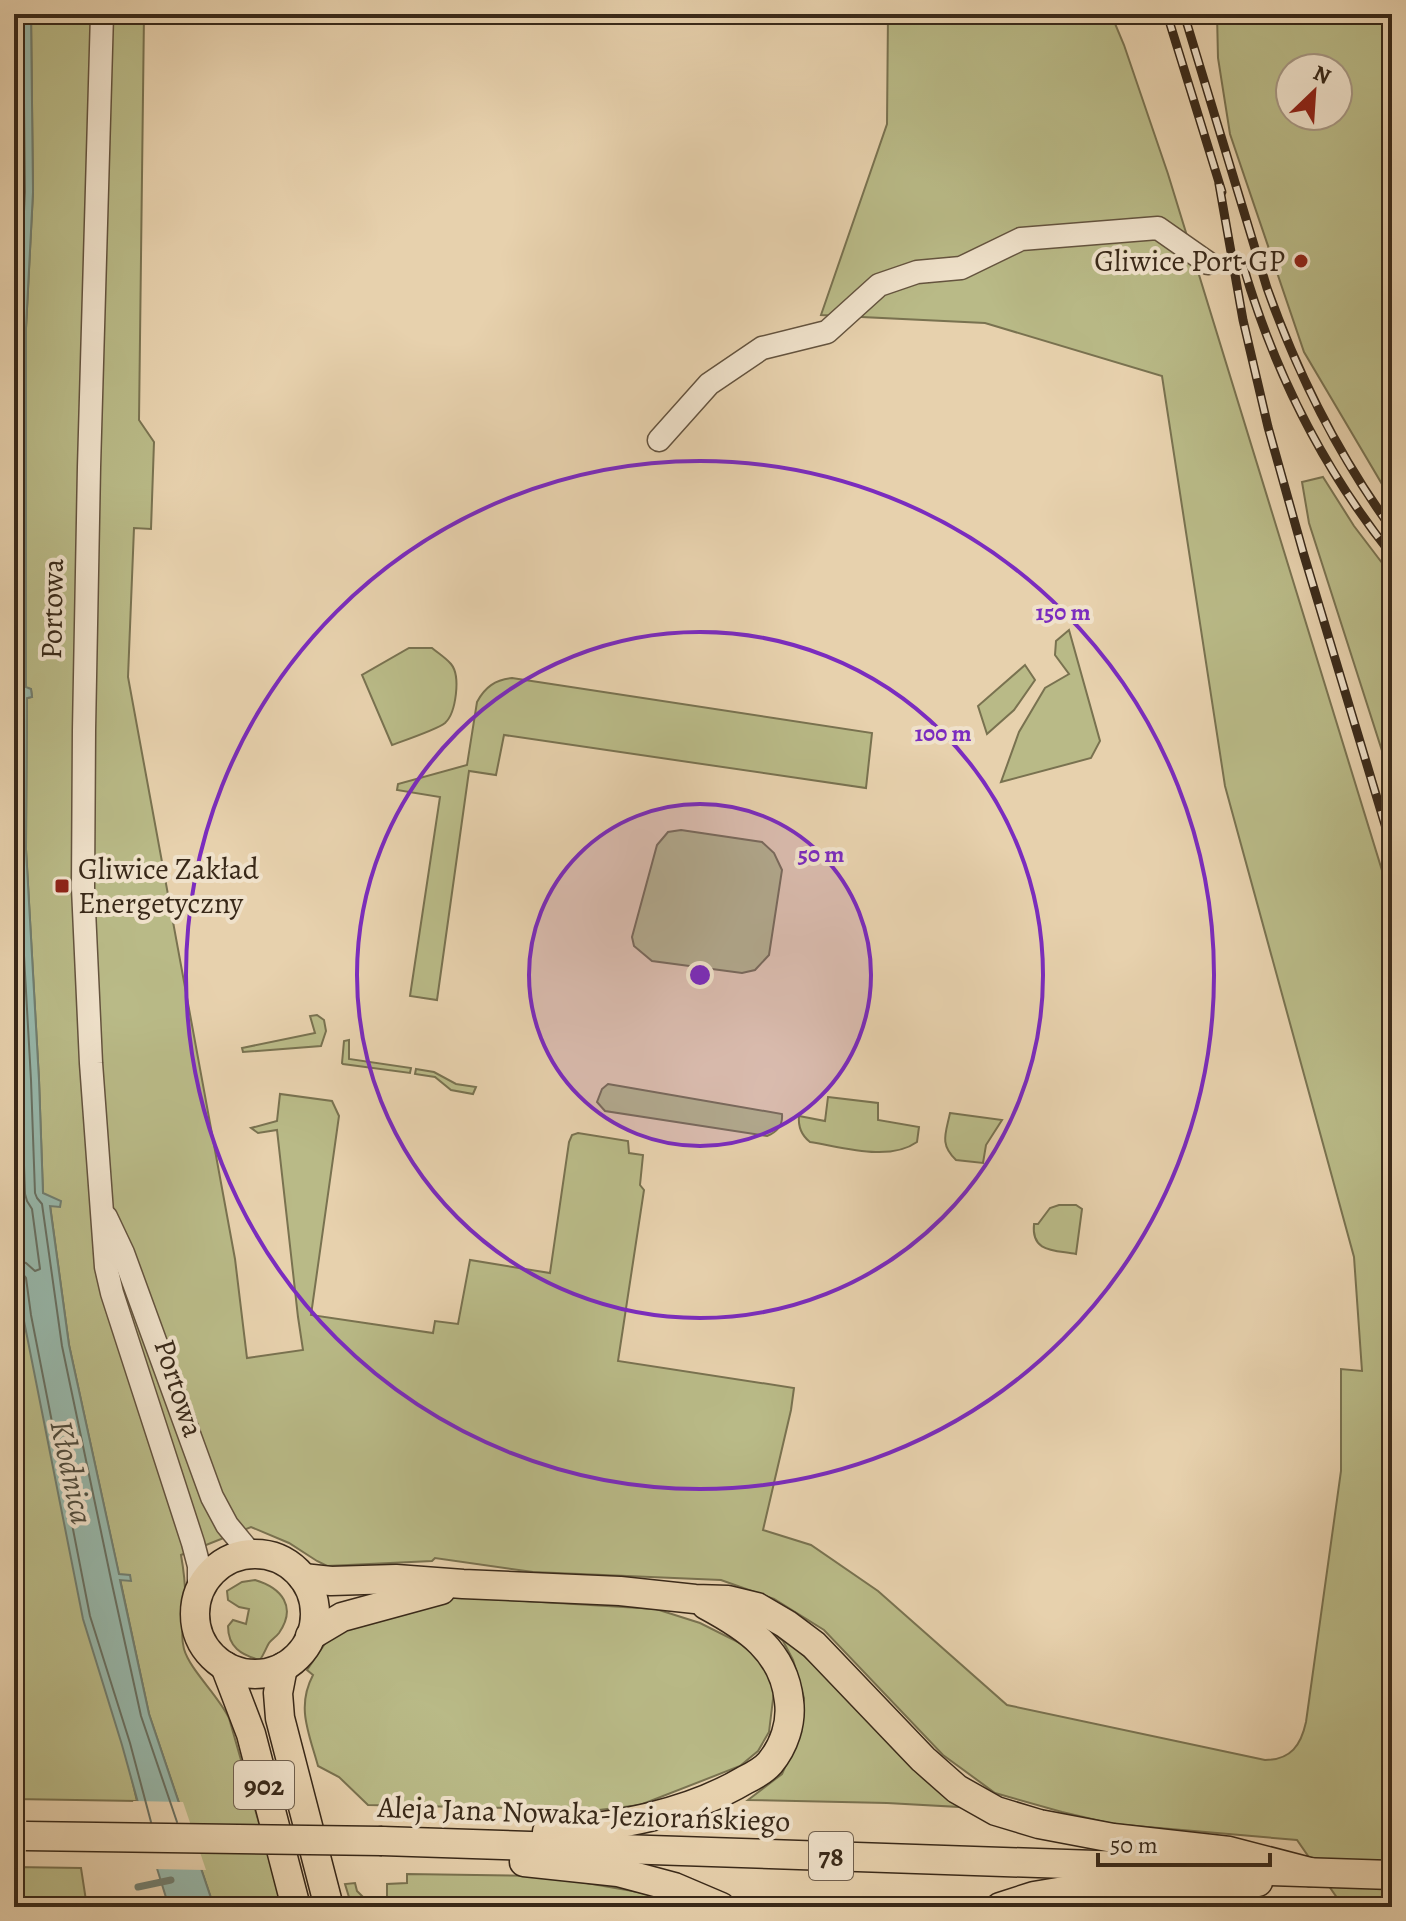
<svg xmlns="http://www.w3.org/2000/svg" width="1406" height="1921" viewBox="0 0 1406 1921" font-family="Alegreya,serif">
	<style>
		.green { fill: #b9ba87; stroke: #797250; stroke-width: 2; fill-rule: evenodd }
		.water { fill: #97b7aa; stroke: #717e70; stroke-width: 2 }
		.pier { fill: #e7d1ad }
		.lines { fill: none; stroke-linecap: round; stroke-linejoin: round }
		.shore { stroke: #687062; stroke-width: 2 }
		.stream { stroke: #717e70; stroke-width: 7 }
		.minor-casing { stroke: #64533e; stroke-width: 25 }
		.major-casing { stroke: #392919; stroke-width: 31 }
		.minor { stroke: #efe1ca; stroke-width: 22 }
		.major { stroke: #e7d1ad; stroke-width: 28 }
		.rail-casing { stroke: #392919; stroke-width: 9 }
		.rail { stroke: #efe1ca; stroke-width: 6; stroke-dasharray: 18; stroke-linecap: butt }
		.major-bridge-casing { stroke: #392919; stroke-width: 31; stroke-linecap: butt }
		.major-bridge { stroke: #e7d1ad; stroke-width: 28 }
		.ring { fill: none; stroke: #7b2cbf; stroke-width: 4 }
		.poi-dot { fill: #8f2418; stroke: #efe1ca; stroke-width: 3 }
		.labels { text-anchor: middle; stroke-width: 8; stroke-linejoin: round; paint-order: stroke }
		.shield { fill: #efe1ca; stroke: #70604e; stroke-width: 2 }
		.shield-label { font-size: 28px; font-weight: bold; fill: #392919 }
		.poi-label { font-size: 30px; fill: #392919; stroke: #efe1ca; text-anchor: end }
		.street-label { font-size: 30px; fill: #392919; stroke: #efe1ca }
		.water-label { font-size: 32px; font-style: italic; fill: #504c3d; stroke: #efe1ca }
		.centre { fill: #7b2cbf; stroke: #efe1ca; stroke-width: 4 }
		.ring-label { font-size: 24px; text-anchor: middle; font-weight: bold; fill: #7b2cbf; stroke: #efe1ca; stroke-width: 8; stroke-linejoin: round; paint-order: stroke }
	</style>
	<rect width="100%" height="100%" fill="#e7d1ad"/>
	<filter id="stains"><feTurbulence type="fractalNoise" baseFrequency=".0025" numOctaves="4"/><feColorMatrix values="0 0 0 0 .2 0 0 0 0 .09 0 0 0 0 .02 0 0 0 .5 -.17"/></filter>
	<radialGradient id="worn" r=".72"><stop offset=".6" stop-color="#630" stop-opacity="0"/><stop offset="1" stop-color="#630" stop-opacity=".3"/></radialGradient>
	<g class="green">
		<path d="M31,14H144L139,420L154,442L151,529L134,528L128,677L235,1259L247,1358L303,1350L298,1317L277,1130L258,1133L251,1128L277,1121L280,1094L332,1101L339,1116L311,1315L433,1333L435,1321L458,1324L470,1260L550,1273L569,1142L572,1135L578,1133L628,1141L629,1153L643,1155L640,1185L644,1190L618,1361L794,1388L791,1410L763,1530L811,1545L878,1591L1007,1705L1265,1760C1291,1760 1301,1745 1306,1722L1341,1471V1369L1362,1371L1354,1257L1225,786L1162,376L985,323L821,315L887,124L888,14H1111L1124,45L1168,174L1392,903V1907H1090L1144,1903H1283L1342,1905L1297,1840L1113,1824L1062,1812L995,1793L943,1755L824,1630L774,1599L721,1580L533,1572L435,1558L432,1561L327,1566L317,1561L289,1543L251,1527L181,1555C184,1572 186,1588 185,1605C184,1620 180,1634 184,1649C190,1670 218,1695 229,1718L283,1907H214L149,1714L120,1579L129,1575H119L69,1345L50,1205L43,1194L39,1080L26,849L27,698L32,697L31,689L26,688V328L33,192Z"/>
		<path d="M1217,14H1392V501L1304,352L1230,134L1218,58ZM1290,68H1338V116H1290Z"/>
		<polygon points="1323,477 1354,526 1392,576 1392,782 1309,523 1302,482"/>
		<polygon points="1069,630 1100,741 1091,758 1001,782 1019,732 1045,688 1069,674 1055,655 1056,641"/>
		<path d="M409,648H432C438,653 446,658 451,664C461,676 456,713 445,723C438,729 403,741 392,745L362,675Z"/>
		<polygon points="1025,665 1035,680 1014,710 987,734 978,706"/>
		<path d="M512,678L872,733L866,788L504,735L496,775L469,771L437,1000L410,996L440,797L397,790L398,784L467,765L477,702C485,687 495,680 512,678Z"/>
		<polygon points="681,830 762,842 774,853 782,870 769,955 755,970 742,973 652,961 634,946 632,937 657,845 668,832"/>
		<polygon points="317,1015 324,1020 326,1031 321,1046 243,1052 242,1048 315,1033 310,1016"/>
		<polygon points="349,1040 349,1059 411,1068 410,1073 343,1064 342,1063 344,1041"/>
		<polygon points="416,1069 434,1072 456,1084 476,1087 473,1094 451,1090 435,1077 415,1074"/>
		<path d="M608,1084L782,1114C783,1126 777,1132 767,1136L605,1111L597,1102L602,1089Z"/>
		<path d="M828,1097L878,1103V1120L919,1127L917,1142C889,1162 842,1147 810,1142C801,1135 798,1127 799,1116L825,1121Z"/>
		<path d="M950,1113L1002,1120L986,1145L983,1163L956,1160C939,1144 946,1133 950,1113Z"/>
		<path d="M1059,1205H1076L1082,1209L1076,1254C1055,1250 1031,1253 1034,1224H1038L1050,1208Z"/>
		<polygon points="14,1252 23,1316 137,1801 14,1799"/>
		<path d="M255,1580C282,1588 297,1607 279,1633C276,1637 272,1639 269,1643C266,1648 264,1654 260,1660C241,1655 228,1647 228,1626L233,1620L246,1624L249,1609L239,1607L228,1600L227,1591L242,1582Z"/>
		<path d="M457,1597L656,1609L700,1623L742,1644L763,1663L774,1691L769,1732L758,1751L740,1766L640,1805L599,1810L368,1805L339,1777L318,1766C309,1733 296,1707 313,1675L307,1670L335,1629L392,1612Z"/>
		<polygon points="775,1634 790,1643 850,1698 922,1774 960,1807 887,1803 748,1800 782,1774 800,1733 804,1698 793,1660 783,1641"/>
		<polygon points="14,1867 81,1868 87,1907 14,1907"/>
		<polygon points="407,1874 546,1876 667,1897 687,1907 387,1907 387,1884 407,1883"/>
		<polygon points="355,1883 357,1891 373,1907 352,1907 345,1884"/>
	</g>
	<polygon class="water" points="14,14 31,14 33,192 26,328 26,687 31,689 32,697 27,698 26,849 39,1080 43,1193 61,1201 60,1207 50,1206 69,1345 119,1574 130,1575 131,1581 120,1580 149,1714 214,1907 169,1907 150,1846 122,1745 83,1619 23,1316 14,1252"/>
	<polygon class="pier" points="133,1801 183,1802 206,1870 153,1869"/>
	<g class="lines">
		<g class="shore">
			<polyline points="23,14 25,192 18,328 18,686 20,694 18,849 31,1080 35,1193 37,1198 42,1204 62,1346 112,1584 141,1716 177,1822"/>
			<polyline points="14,97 14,218"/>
			<polyline points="14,968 21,1081 25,1194 27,1201 32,1209 40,1269 35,1271 26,1263 14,1260"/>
			<polyline points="14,1270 21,1272 26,1278 31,1315 90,1616 130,1743 151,1822"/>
		</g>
		<polyline class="stream" points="138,1887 171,1880"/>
		<defs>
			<g id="minor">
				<polyline points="102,14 89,467 84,730 83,888 91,1063 106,1267 112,1293 193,1543 199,1566 199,1592"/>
				<polyline points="659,440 709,384 762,348 827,332 879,285 917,272 961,268 1021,239 1158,228 1208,263"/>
				<polyline points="106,1217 123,1253 212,1497 227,1525 251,1554"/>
			</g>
			<g id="major">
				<circle cx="255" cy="1614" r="60"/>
				<polyline points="303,1578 331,1581 396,1579 463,1584 620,1591 695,1599 728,1600 757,1607 786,1624 814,1645 923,1759 957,1789 996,1811 1039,1824 1113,1838 1229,1851 1310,1872"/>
				<polyline points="310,1636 342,1617 441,1590"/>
				<polyline points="225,1666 251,1734 296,1907"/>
				<polyline points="283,1667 278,1693 280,1718 329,1907"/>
				<path d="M547,1832C614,1827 686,1815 745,1780C753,1776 764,1770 770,1763C784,1746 792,1723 789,1701C784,1651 747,1627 706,1605"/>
				<polyline points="382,1841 1392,1875"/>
				<polyline points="524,1862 618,1872 674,1887 721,1907"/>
				<polyline points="1000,1907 1034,1896 1064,1891 1099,1888 1219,1889 1258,1882"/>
			</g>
		</defs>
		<use href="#minor" class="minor-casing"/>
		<use href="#major" class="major-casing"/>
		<use href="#minor" class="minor"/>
		<use href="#major" class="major"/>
		<defs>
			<g id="rail">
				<polyline points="1167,14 1222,192"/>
				<path d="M1184,14L1267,288C1298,375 1338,455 1392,529"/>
				<polyline points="1219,184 1243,320 1268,427 1303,552 1392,848"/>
				<path d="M1243,265C1274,371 1323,469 1392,555"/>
			</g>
		</defs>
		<use href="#rail" class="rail-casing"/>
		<use href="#rail" class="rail"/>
		<defs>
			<polyline id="major-bridge" points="26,1836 382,1841"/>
		</defs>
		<use href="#major-bridge" class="major-bridge-casing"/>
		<use href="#major-bridge" class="major-bridge"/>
	</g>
	<circle cx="700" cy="975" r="171" fill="#7b2cbf" fill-opacity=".12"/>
	<g class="ring">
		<circle cx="700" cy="975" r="171"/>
		<circle cx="700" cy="975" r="343"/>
		<circle cx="700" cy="975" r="514"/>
	</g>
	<g class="poi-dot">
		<circle cx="1301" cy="261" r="8"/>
		<rect x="54" y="878" width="16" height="16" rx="4"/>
	</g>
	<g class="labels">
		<g class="shield">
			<rect x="234" y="1761" width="60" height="48" rx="6"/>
			<rect x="809" y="1832" width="44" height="48" rx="6"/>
		</g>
		<g class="shield-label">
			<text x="264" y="1795">902</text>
			<text x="831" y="1866">78</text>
		</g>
		<g class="poi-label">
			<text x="1285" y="271">Gliwice Port GP</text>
			<text x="78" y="879" text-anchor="start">Gliwice Zakład<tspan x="78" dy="34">Energetyczny</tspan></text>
		</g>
		<g class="street-label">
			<text transform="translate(52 609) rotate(-89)" y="10">Portowa</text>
			<text transform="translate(179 1388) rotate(72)" y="10">Portowa</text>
			<text transform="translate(584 1814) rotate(2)" y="10">Aleja Jana Nowaka-Jeziorańskiego</text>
		</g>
		<g class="water-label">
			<text transform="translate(72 1472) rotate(78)" y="11">Kłodnica</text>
		</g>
	</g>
	<circle cx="700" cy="975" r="12" class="centre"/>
	<g class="ring-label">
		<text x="1063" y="620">150 m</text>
		<text x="943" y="741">100 m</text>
		<text x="821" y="862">50 m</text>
	</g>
	<rect width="1406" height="1921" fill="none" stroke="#e7d1ad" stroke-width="48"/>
	<rect x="16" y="16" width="1374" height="1889" fill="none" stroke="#392919" stroke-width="4"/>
	<rect x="24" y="24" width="1358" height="1873" fill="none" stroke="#392919" stroke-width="2"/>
	<g transform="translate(1314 92) rotate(25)"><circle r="38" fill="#efe1ca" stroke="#a69783" stroke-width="2"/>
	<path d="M0-6L14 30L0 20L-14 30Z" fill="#8f2418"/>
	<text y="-12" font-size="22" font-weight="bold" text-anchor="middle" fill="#392919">N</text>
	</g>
	<path d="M1098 1853v12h172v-12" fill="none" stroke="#392919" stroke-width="4"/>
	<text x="1110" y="1853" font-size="24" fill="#392919" stroke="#efe1ca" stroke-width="6" paint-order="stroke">50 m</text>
	<rect width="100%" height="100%" filter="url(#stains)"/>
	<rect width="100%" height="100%" fill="url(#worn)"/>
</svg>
